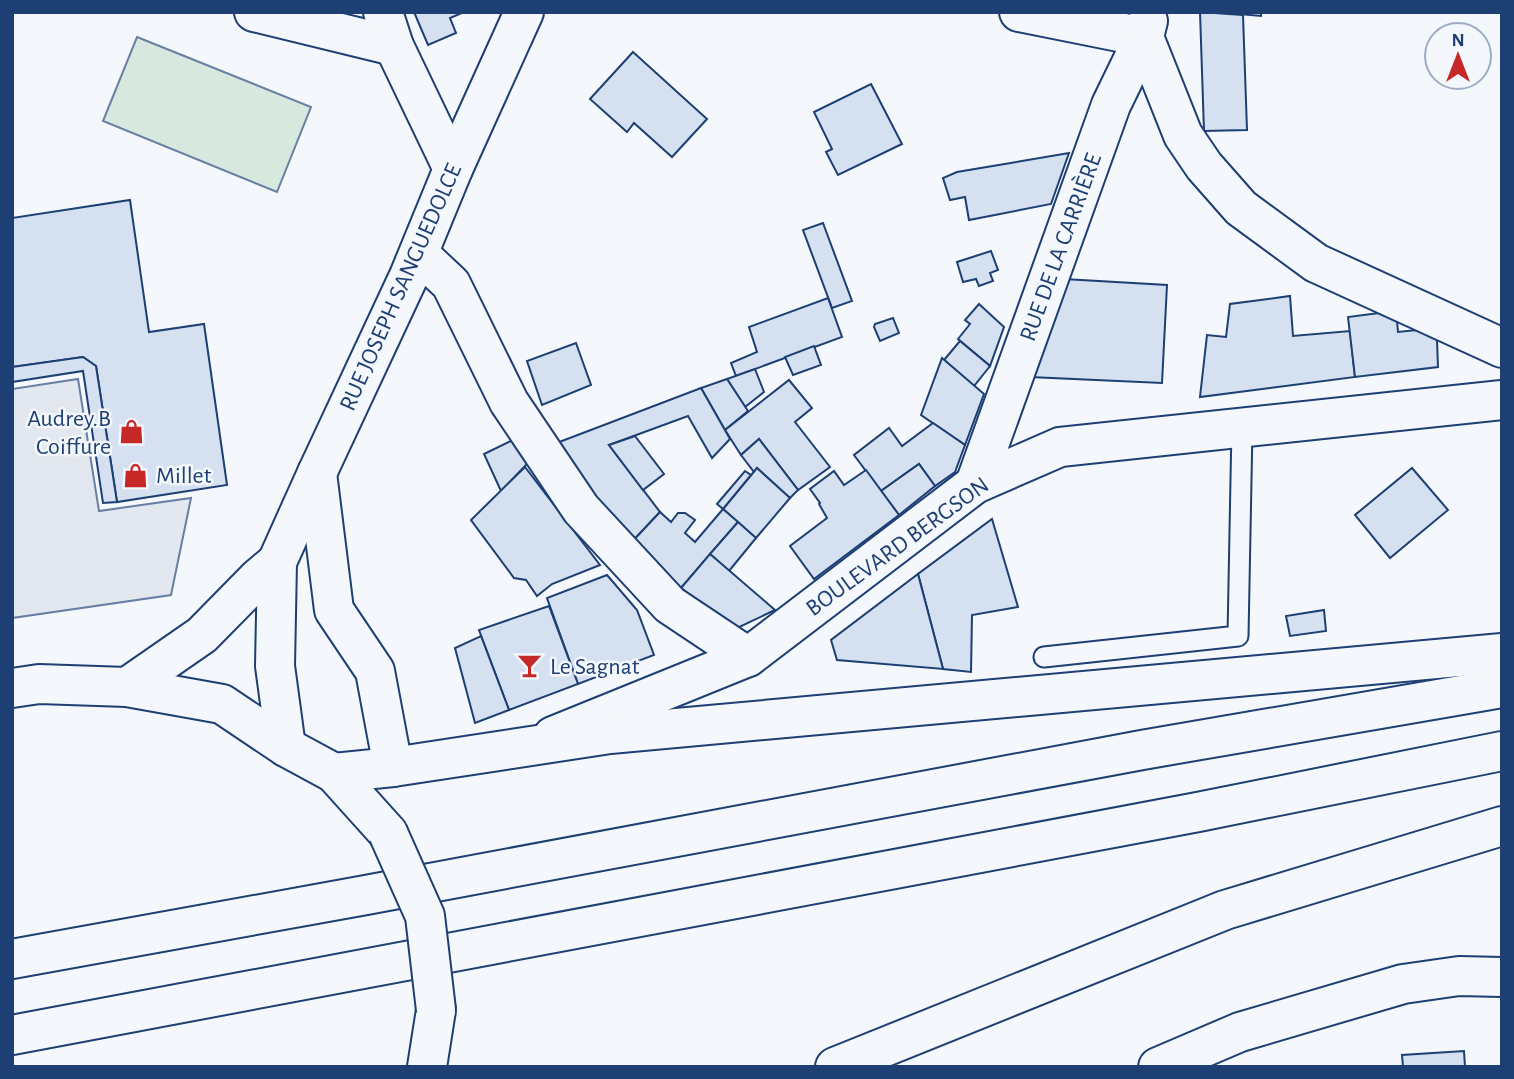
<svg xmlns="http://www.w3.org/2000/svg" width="1514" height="1079" viewBox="0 0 1514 1079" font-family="'Alegreya Sans',sans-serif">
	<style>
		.green { fill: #d7e8df; stroke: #687fa3; stroke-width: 2 }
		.parking { fill: #e3e8f0; stroke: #687fa3; stroke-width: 2 }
		.building { fill: #d5e0f0; stroke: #1d3f73; stroke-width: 2 }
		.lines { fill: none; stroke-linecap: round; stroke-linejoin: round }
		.service-casing { stroke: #1d3f73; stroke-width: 23 }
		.minor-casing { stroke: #1d3f73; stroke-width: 42 }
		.secondary-casing { stroke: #1d3f73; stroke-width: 42 }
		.service { stroke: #f4f7fb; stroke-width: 19 }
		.minor { stroke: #f4f7fb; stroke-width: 38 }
		.secondary { stroke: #f4f7fb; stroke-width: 38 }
		.minor-bridge-casing { stroke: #1d3f73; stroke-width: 42; stroke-linecap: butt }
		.minor-bridge { stroke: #f4f7fb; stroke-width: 38 }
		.labels { text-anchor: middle; stroke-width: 5; stroke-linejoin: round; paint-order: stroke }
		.street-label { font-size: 24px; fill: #1d3f73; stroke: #f4f7fb }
		.poi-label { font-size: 24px; fill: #1d3f73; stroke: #f4f7fb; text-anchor: start }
	</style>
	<rect width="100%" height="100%" fill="#f4f7fb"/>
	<polygon class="green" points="137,37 311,107 277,192 103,121"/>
	<polygon class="parking" points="78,379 99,511 191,498 171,595 12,618 12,389"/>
	<g class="building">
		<polygon points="414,12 464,12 450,18 456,33 428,45"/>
		<polygon points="1200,12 1243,15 1247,130 1204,131"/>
		<polygon points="1216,12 1261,12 1261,16"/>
		<polygon points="633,52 707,119 672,157 634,123 627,132 590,99"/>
		<polygon points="871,84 902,144 838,175 826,152 832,149 814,112"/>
		<polygon points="1069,153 1051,204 969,220 965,197 950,200 943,178 957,172"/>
		<polygon points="130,200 149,332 204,324 227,485 117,502 96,366 83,357 12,367 12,218"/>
		<polygon points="823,223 852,301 832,308 803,230"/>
		<polygon points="991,251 998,270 990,273 993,281 979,286 976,279 963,282 957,262"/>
		<polygon points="1064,279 1167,285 1162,383 1030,377"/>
		<polygon points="1290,296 1293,336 1350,331 1355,377 1200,397 1207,335 1226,337 1230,304"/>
		<polygon points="828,298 842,337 736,376 731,363 757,352 749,327"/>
		<polygon points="979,304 1004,327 990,366 958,339 970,324 965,320"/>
		<polygon points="1379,313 1397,321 1398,332 1417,330 1437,340 1438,367 1355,377 1348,317"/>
		<polygon points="893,318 899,333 880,341 874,327 875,324"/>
		<polygon points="960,341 990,366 974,386 944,360"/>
		<polygon points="576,343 591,385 542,405 527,361"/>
		<polygon points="814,346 821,365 793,375 785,357"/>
		<polygon points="83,357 96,366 117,502 103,503 83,371 12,382 12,367"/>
		<polygon points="942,358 984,394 965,445 921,415"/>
		<polygon points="755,369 764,392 745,407 727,379"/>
		<polygon points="727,379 748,411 725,430 701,388"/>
		<polygon points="789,380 812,408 795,422 830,467 798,490 759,439 741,455 725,430"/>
		<polygon points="701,388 730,439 712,458 688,416 609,445 660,512 629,545 554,444"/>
		<polygon points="933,423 965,445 955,472 935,486 919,464 881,491 854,455 889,428 902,446"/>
		<polygon points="635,436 664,474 643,490 609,445"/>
		<polygon points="515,439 527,464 501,491 484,454"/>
		<polygon points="759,439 798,490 790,498 757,468 754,472 741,455"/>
		<polygon points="919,464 935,486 899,515 881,491"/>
		<polygon points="525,467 600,565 552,584 537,596 526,580 514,578 471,520"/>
		<polygon points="757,468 790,498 756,538 723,509"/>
		<polygon points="1412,468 1448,510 1390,558 1355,515"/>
		<polygon points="866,470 899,515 814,579 790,546 827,518 819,504 820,503 810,489 834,471 844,485"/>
		<polygon points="745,471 751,475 723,509 717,504"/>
		<polygon points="723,509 738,522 681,588 629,545 660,512 671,522 678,513 685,513 695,520 685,533 695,542"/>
		<polygon points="992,519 1018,607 972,615 971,672 943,669 918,574"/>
		<polygon points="738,522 756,538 729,571 710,554"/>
		<polygon points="710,554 775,610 733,630 681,588"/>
		<polygon points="918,574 943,669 837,660 831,640"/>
		<polygon points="607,575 637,610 654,655 578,684 547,598"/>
		<polygon points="549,606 578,684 509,710 479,630"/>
		<polygon points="1324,610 1326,631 1290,636 1286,616"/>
		<polygon points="481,636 509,710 475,723 455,648"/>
		<polygon points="1464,1051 1465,1067 1403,1067 1402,1055"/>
	</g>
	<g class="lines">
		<defs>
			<polyline id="service" points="1044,657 1238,636 1242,428"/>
			<g id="minor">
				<polyline points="254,12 394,46"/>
				<polyline points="383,12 394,46 453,169"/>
				<polyline points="1019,12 1144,37 1183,135 1204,166 1241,208 1316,263 1502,348"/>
				<polyline points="419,254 451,284 509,402 581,509 670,605 748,657"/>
				<polyline points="317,473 334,610 375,671 393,767"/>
				<polyline points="975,484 1111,105 1144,37 1148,21"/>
				<polyline points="127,687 202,635 258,578 277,562"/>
				<polyline points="12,688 39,684 127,687 222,704 286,747 334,773 388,833"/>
				<polyline points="553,736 748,657 975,484 1060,447 1502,400"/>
				<polyline points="286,747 275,666 277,562 317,473 409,276 453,169 524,12"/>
				<polyline points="427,1067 436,1010"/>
				<polyline points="1158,1067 1240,1032 1403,984 1459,976 1502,977"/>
			</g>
			<g id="secondary">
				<polyline points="334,773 393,767 610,734 1502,653"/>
				<polyline points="12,959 366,895 1142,750 1502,688"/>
				<polyline points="12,1035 1198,812 1502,751"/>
				<polyline points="835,1067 1225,910 1502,826"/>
			</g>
		</defs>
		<use href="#service" class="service-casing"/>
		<use href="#minor" class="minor-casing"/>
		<use href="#secondary" class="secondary-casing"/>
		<use href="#service" class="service"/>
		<use href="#minor" class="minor"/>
		<use href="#secondary" class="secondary"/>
		<defs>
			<polyline id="minor-bridge" points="388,833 425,916 436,1010"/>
		</defs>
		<use href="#minor-bridge" class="minor-bridge-casing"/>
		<use href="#minor-bridge" class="minor-bridge"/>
	</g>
	<defs>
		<symbol id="shop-bare" viewBox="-9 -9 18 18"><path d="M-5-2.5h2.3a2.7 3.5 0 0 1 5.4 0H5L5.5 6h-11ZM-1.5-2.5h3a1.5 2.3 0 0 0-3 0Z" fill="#c62828" stroke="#f4f7fb" stroke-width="2.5" paint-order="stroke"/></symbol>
		<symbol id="bar-bare" viewBox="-9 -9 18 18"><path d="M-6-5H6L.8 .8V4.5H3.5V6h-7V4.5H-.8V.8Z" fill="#c62828" stroke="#f4f7fb" stroke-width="2.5" paint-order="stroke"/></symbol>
	</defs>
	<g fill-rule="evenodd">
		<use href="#shop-bare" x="114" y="414" width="35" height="35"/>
		<use href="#shop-bare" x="118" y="458" width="35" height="35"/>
		<use href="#bar-bare" x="512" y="648" width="35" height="35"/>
	</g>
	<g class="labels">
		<g class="street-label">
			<text transform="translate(1060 247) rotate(-70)" y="8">RUE DE LA CARRIÈRE</text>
			<text transform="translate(400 287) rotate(-66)" y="8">RUE JOSEPH SANGUEDOLCE</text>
			<text transform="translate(897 546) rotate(-36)" y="8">BOULEVARD BERGSON</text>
		</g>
		<g class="poi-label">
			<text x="111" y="426" text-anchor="end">Audrey.B<tspan x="111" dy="28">Coiffure</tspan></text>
			<text x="156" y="483">Millet</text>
			<text x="550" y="674">Le Sagnat</text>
		</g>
	</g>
	<rect width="1514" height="1079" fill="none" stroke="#1d3f73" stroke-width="28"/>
	<g transform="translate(1458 56)"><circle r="33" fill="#f4f7fb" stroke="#9eadc5" stroke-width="2"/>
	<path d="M0-5L12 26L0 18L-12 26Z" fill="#c62828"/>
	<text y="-10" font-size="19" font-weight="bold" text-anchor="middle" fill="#1d3f73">N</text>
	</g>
</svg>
